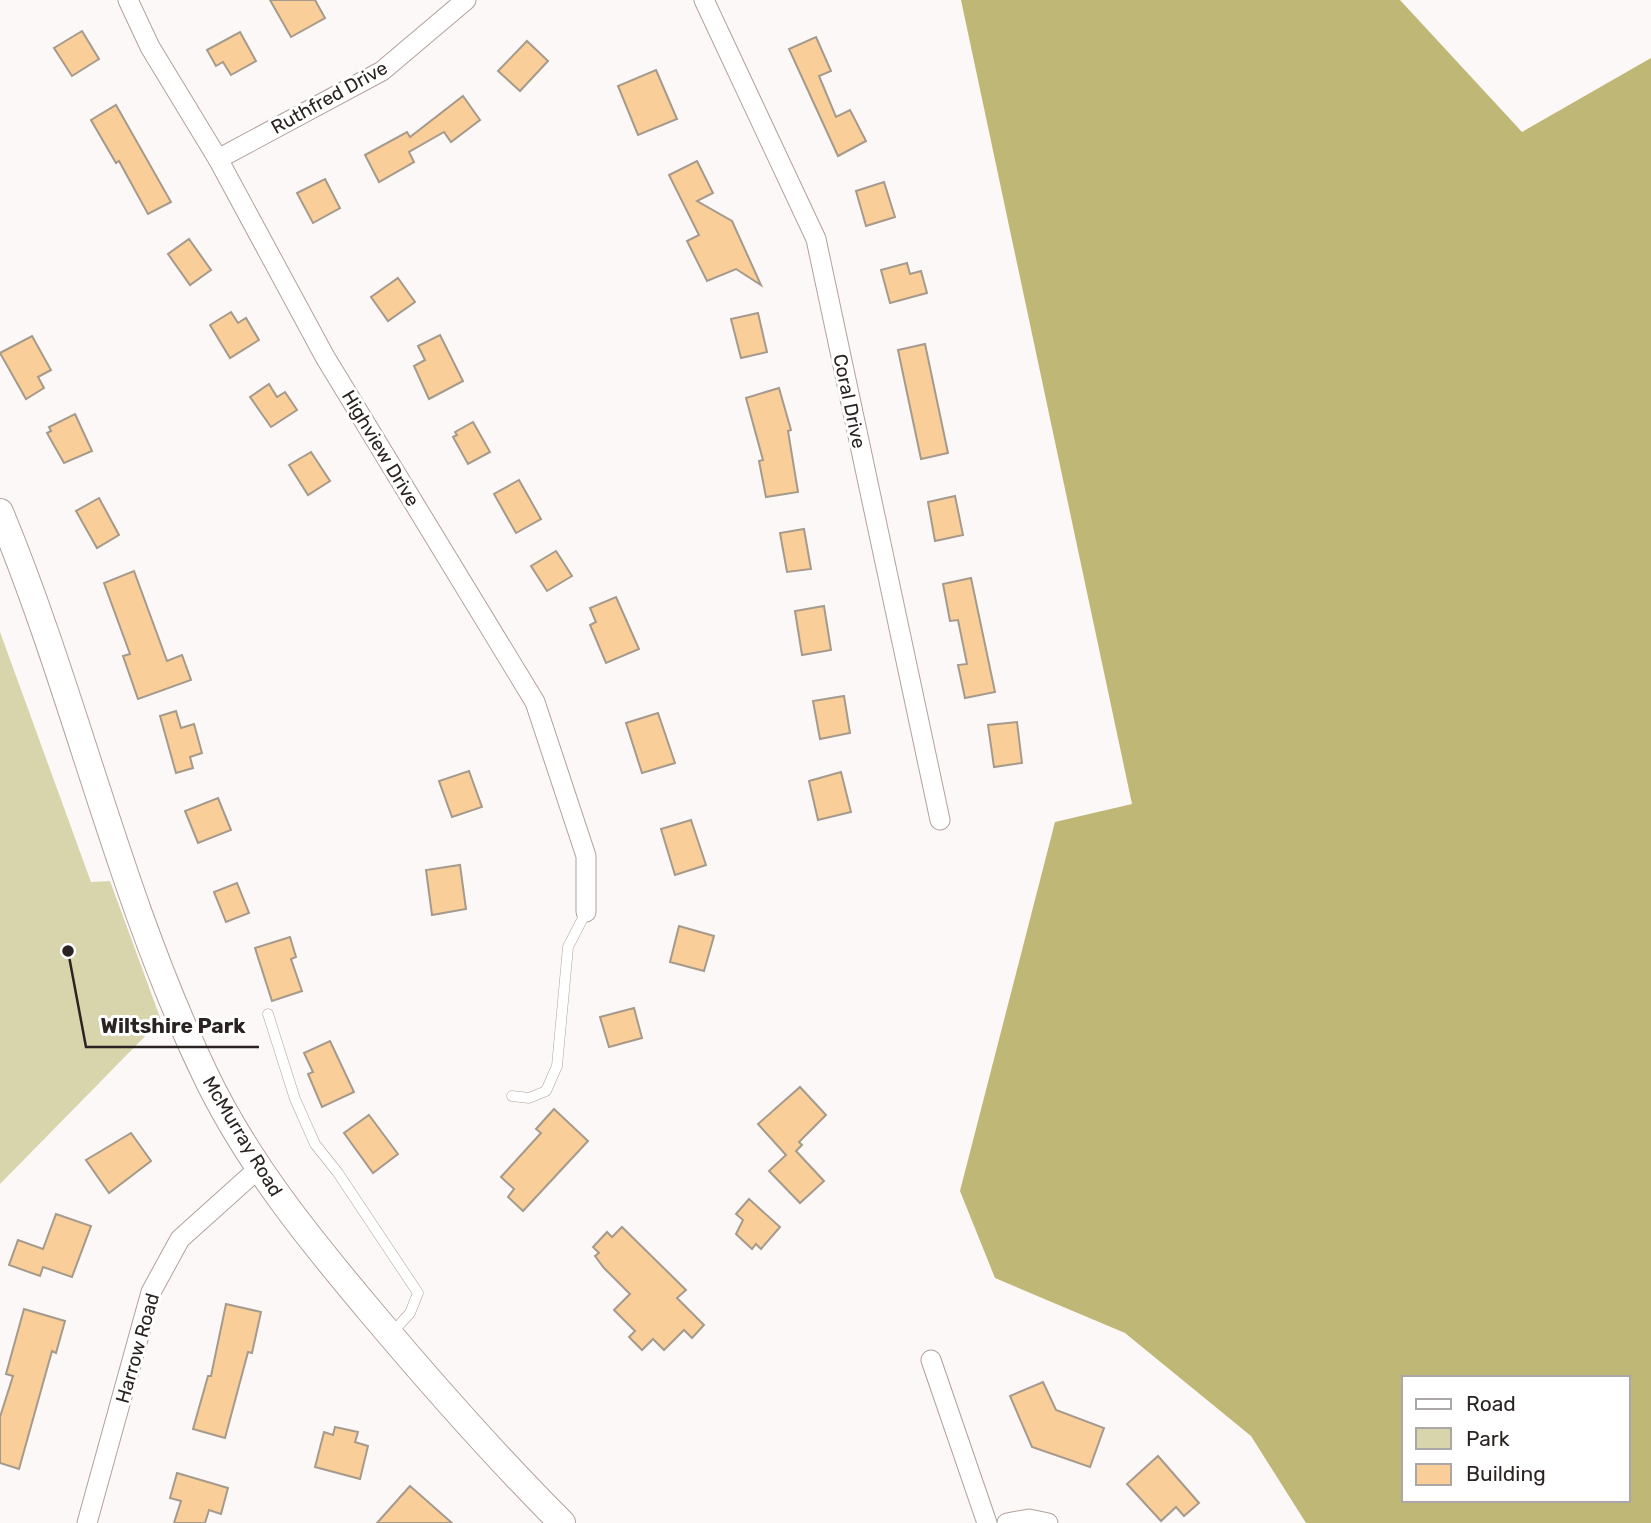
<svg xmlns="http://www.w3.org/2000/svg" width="1651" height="1523" viewBox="0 0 1651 1523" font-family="Rubik,sans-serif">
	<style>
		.green { fill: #d8d4ac }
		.forest { fill: #bfb776; fill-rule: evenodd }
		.building { fill: #face98; stroke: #a59a8c; stroke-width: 2 }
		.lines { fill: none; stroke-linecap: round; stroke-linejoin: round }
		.lane-casing { stroke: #b2a19a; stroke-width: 11 }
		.street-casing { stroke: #b2a19a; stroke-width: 21 }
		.secondary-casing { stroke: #b2a19a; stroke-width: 28 }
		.lane { stroke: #fff; stroke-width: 10 }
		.street { stroke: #fff; stroke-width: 19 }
		.secondary { stroke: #fff; stroke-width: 26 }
		.labels { text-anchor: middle; stroke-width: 6; stroke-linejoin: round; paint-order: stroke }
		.street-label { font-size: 19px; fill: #2a2321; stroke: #fff }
		.leader { fill: none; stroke: #2a2321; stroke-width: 2.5 }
		.callout-dot { fill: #2a2321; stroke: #fff; stroke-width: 2.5 }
		.callout-label { font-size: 21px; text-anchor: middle; font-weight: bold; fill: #2a2321; stroke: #fff; stroke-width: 6; stroke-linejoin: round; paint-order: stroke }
	</style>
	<rect width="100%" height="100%" fill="#fcf8f7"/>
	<polygon class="green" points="0,632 91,882 110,881 161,1020 0,1184"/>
	<path class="forest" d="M961,0H1400L1522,132L1651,58V1523H1306L1251,1436L1125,1333L995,1278L960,1191L1055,822L1132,804ZM1404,1378H1628V1500H1404Z"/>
	<g class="building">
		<polygon points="270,0 315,0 325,18 291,37"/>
		<polygon points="82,31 99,59 72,76 54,48"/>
		<polygon points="240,32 256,61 231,75 223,62 216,66 207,50"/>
		<polygon points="816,37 831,71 819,76 836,117 850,110 866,141 838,156 789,49"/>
		<polygon points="527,41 548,61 520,91 498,71"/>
		<polygon points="656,70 677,119 638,135 618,86"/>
		<polygon points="463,96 480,120 451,142 444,132 409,152 414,162 379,182 365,155 407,132 410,137"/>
		<polygon points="116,105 171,202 148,214 119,161 116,163 91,120"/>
		<polygon points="697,161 713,193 697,201 732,221 761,285 736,269 707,281 687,241 699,235 669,175"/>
		<polygon points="325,179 340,208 313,223 297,193"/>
		<polygon points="884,182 895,217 866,226 856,191"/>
		<polygon points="189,239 211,270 190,285 168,254"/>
		<polygon points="907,263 910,274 921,271 927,293 890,303 881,270"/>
		<polygon points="398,278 415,302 388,321 371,297"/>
		<polygon points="231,312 238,323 246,318 259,340 230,358 210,325"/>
		<polygon points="758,313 767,352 741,358 731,319"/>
		<polygon points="440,335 463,381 429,399 414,366 425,360 418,346"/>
		<polygon points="32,336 51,370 38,377 44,388 26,399 0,353"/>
		<polygon points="925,344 948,453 921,459 898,350"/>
		<polygon points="269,384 277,397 285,392 297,410 271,427 250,397"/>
		<polygon points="779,388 791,430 788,431 798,492 766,497 759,461 763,460 746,398"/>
		<polygon points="75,414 92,451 64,463 47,433 51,431 49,427"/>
		<polygon points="473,422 490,452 468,464 453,437 457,435 455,432"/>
		<polygon points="311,452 330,481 308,495 289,465"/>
		<polygon points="519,480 541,519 516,533 494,494"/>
		<polygon points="955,496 963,535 935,541 928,502"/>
		<polygon points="99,498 119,535 97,548 76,511"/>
		<polygon points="804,529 811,569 787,572 780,533"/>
		<polygon points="556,551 572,576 547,591 531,566"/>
		<polygon points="134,571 167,661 182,655 191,680 138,699 123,656 130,654 104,583"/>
		<polygon points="971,578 995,692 965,698 958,665 967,664 958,620 950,621 943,584"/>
		<polygon points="616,597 639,649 606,663 590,625 596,622 590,608"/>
		<polygon points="824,606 831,650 802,655 795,611"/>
		<polygon points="844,696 850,733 820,739 813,701"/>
		<polygon points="176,711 181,728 194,724 202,753 190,757 193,768 176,773 160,716"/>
		<polygon points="658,713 675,763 642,773 626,723"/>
		<polygon points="1017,722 1022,763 994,767 988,725"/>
		<polygon points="469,771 482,807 452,817 439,781"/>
		<polygon points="841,772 851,812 818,820 809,781"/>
		<polygon points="218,798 231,830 198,843 185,811"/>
		<polygon points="691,820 706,865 675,875 661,829"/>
		<polygon points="460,865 466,909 432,915 426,870"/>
		<polygon points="237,883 249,913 226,922 214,892"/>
		<polygon points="679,926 714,936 704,971 670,962"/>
		<polygon points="290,937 296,957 291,959 302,991 272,1001 255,948"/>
		<polygon points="634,1008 642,1038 609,1047 600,1017"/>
		<polygon points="330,1041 354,1092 322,1107 308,1074 313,1072 304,1053"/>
		<polygon points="800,1087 826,1115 799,1142 802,1145 796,1151 824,1181 800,1203 769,1171 786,1155 758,1124"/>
		<polygon points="554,1109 588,1141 523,1211 508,1197 514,1189 501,1177 541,1133 536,1129"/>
		<polygon points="369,1115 398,1154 373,1173 344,1133"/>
		<polygon points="131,1133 151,1161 109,1193 86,1160"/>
		<polygon points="749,1199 780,1227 761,1249 756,1244 752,1249 736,1234 743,1220 736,1214"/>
		<polygon points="56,1214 91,1226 72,1277 43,1267 40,1276 9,1265 18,1240 43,1249"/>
		<polygon points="622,1227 686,1290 677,1298 704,1325 692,1338 684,1330 664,1350 653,1339 642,1350 629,1337 635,1331 614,1310 630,1294 604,1268 595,1256 599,1253 593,1247 607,1232 612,1237"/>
		<polygon points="226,1304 261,1312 252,1353 248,1352 225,1438 193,1429 208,1376 211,1376"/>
		<polygon points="24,1309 65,1321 56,1353 52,1351 19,1469 0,1463 0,1417 13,1376 6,1374"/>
		<polygon points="1043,1382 1056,1410 1104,1428 1090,1467 1032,1447 1010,1396"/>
		<polygon points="335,1427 358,1432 355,1442 368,1446 360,1479 315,1467 324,1432 333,1435"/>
		<polygon points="1158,1456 1199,1503 1184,1516 1176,1507 1161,1521 1127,1484"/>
		<polygon points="177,1473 228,1488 221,1514 209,1510 205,1523 174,1523 181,1501 170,1498"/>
		<polygon points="410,1486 452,1523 377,1523"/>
	</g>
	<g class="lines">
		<defs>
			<g id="lane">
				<polyline points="268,1014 295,1099 315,1144 338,1173 418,1293 410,1313 391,1334"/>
				<polyline points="512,1096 529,1098 546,1091 557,1066 568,947 586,912"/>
			</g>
			<g id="street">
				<polyline points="128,0 150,47 218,159 325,357 535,702 586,856 586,912"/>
				<polyline points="704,0 816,239 940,820"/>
				<polyline points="218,159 382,71 466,0"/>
				<polyline points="931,1360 987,1523"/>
				<polyline points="87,1523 151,1292 180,1239 259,1168"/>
				<polyline points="1007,1523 1029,1519 1048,1523"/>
			</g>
			<path id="secondary" d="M0,512C76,695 118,892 204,1072C247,1163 311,1241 376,1318C436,1389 496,1457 562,1523"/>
		</defs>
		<use href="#lane" class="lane-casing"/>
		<use href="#street" class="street-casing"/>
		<use href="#secondary" class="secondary-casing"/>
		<use href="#lane" class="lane"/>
		<use href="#street" class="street"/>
		<use href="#secondary" class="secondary"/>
	</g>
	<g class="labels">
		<g class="street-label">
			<text transform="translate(329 97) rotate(-29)" y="7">Ruthfred Drive</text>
			<text transform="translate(850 401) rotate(78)" y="7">Coral Drive</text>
			<text transform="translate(381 448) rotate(59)" y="7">Highview Drive</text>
			<text transform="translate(243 1136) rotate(59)" y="7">McMurray Road</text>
			<text transform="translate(137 1348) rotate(-74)" y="7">Harrow Road</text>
		</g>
	</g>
	<path class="leader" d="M68 951L86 1047H259"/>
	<circle class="callout-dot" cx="68" cy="951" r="7"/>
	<g class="callout-label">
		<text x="173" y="1033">Wiltshire Park</text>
	</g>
	<rect x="1402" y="1376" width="228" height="126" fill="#ffffff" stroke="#aaa7a6" stroke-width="2"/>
	<rect x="1416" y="1399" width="35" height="10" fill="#ffffff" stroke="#aaa7a6" stroke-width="2"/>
	<text x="1466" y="1411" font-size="21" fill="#2a2321">Road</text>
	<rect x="1416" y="1428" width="35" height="21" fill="#d8d4ac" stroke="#aaa7a6" stroke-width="2"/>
	<text x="1466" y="1446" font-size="21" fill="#2a2321">Park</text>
	<rect x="1416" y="1464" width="35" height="21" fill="#face98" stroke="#aaa7a6" stroke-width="2"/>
	<text x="1466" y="1481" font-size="21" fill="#2a2321">Building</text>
</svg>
